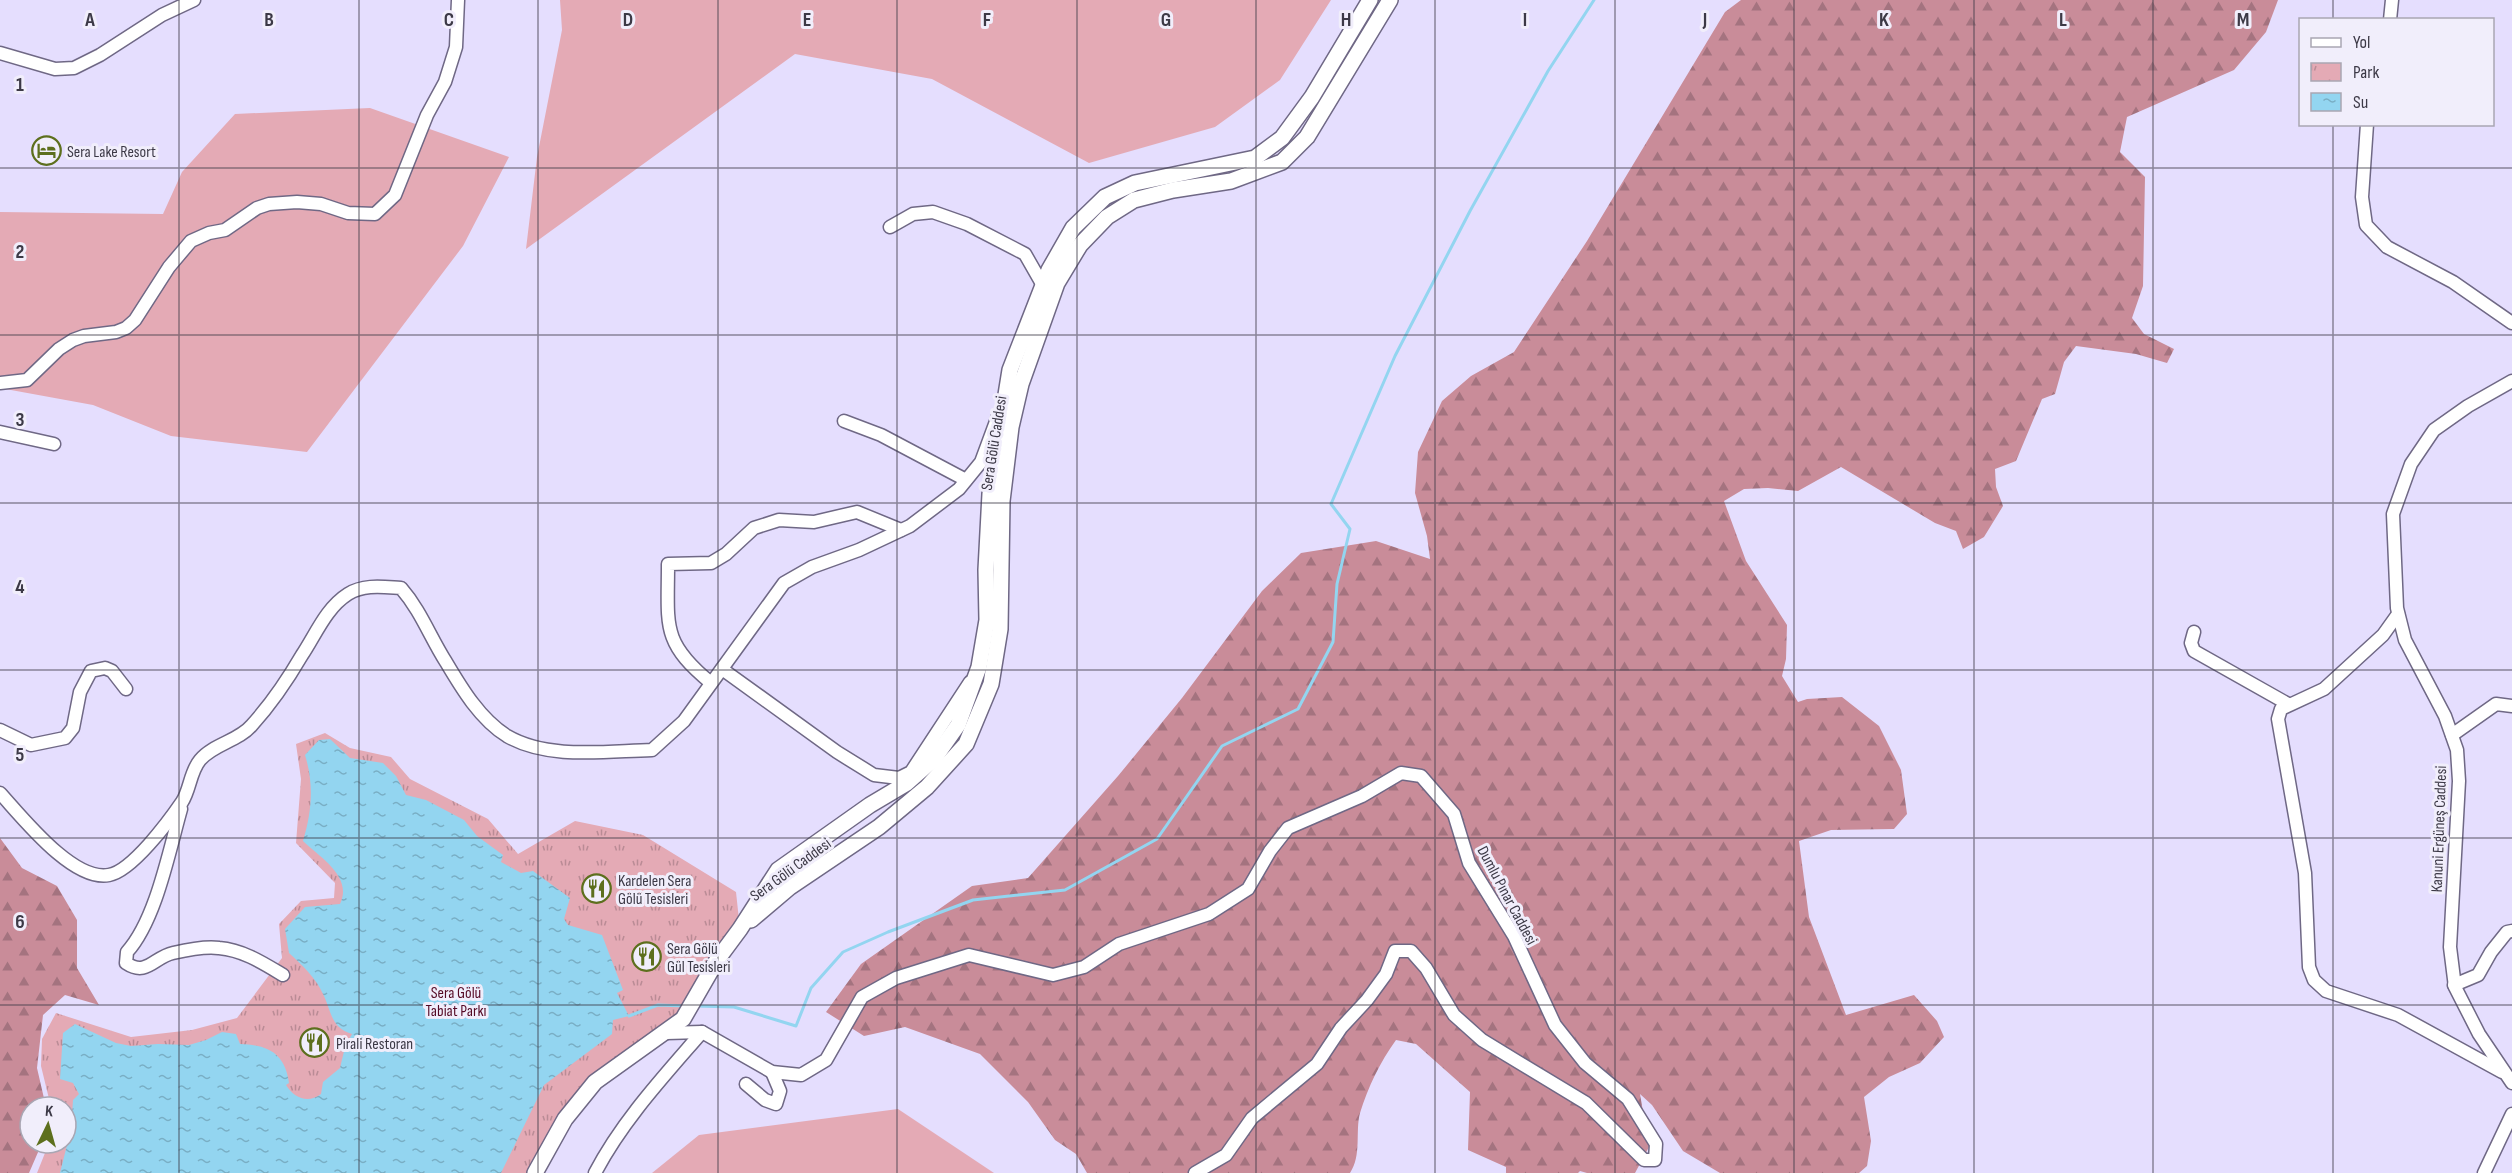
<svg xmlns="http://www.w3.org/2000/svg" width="2512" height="1173" viewBox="0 0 2512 1173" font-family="'Sofia Sans Condensed',sans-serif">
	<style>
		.grass { fill: #e4aab5 }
		.forest { fill: url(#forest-firs) }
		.park { fill: url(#park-tufts) }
		.water { fill: url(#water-ripples) }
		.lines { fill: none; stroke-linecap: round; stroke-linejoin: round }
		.stream { stroke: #93d5f0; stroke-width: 3 }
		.minor-casing { stroke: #6f6885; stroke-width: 15 }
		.major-casing { stroke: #6f6885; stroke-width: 18 }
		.minor { stroke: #fff; stroke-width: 12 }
		.major { stroke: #fff; stroke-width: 15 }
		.grid { fill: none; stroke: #3c3946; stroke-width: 1.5; stroke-opacity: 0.55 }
		.labels { text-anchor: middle; stroke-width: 6; stroke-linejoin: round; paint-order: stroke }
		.poi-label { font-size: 16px; fill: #3c3946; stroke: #f1eefb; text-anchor: start }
		.street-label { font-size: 16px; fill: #3c3946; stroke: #f1eefb }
		.park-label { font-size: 16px; fill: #550a25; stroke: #f1eefb }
		.grid-label { font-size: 20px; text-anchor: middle; font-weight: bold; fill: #3c3946; stroke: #f1eefb; stroke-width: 6; stroke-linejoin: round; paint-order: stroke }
	</style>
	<defs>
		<pattern id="forest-firs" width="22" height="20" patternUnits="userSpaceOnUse" patternTransform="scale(1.5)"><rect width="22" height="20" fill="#c98c99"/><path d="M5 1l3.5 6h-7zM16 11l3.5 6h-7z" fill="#a4737f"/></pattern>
		<pattern id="park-tufts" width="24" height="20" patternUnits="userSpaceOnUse" patternTransform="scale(1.5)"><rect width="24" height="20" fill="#e4aab5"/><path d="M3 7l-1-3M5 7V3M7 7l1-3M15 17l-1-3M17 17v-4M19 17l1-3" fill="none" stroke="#ba8b95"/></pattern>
		<pattern id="water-ripples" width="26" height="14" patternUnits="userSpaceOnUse" patternTransform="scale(1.5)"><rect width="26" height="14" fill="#93d5f0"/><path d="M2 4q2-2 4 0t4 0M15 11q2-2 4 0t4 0" fill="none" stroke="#79aec4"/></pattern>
	</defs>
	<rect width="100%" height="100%" fill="#e5defe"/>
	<g class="grass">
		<polygon points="560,0 1331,0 1280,80 1215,127 1089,163 932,79 795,54 526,249 537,157 562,30"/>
		<polygon points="370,108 509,157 463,246 307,452 171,436 93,405 0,388 0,212 163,214 182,172 235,114"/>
		<polygon points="898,1109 994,1173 652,1173 699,1135"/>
	</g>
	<g class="forest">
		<path d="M1741,0H2278L2266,32L2234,70L2127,117L2120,152L2145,177L2143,286L2132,318L2144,334L2174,349L2167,363L2136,354L2076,346L2064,362L2055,394L2042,399L2016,461L1995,469L1996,487L2003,506L1984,537L1963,549L1956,531L1935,523L1841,467L1798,491L1768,488L1744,489L1724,501L1746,561L1787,625L1786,659L1782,676L1798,702L1807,699L1842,697L1879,726L1901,770L1907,814L1894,829L1831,830L1799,841L1809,917L1846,1015L1914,995L1937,1021L1944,1037L1920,1063L1889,1077L1864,1097L1871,1141L1867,1166L1859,1173H1720L1683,1151L1652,1105L1640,1094L1649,1147L1635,1173H1587L1580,1171L1578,1173H1506V1167L1468,1150L1470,1092L1416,1044L1396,1040C1380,1062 1368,1087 1360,1113C1355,1132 1362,1155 1350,1173H1087L1076,1154L1055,1140L1028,1102L980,1054L905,1027L864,1036L826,1012L861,964L972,886L1028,878L1118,776L1182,698L1262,591L1301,553L1376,541L1430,559L1427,536L1415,493L1418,452L1442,401L1471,376L1514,352L1587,241L1725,12Z"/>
		<polygon points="0,838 22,868 57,886 77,920 77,968 99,1005 65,995 43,1015 37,1068 46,1107 30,1107 30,1143 42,1143 29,1173 0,1173"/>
	</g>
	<polygon class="park" points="325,733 350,748 391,757 410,779 488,819 518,854 575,821 643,835 736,892 740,929 683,1019 595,1082 535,1173 37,1173 49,1143 66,1143 66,1107 51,1107 41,1066 42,1039 56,1013 131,1037 192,1030 237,1018 282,958 279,924 301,901 334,898 335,883 296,843 301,779 296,744"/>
	<path class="water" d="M330,739L350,758L383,763L396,776L406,795L426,800L464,820L477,836L503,855L501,862L521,873L533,871L570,898L564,919L568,925L602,935L623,990L617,993L629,1016L613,1020L612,1034L544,1085L501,1173H60L71,1129L73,1100L79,1094L73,1083L60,1079L63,1033L75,1024L116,1043L131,1046L158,1044L189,1045L206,1040L222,1032L236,1034L240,1044C269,1045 285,1054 289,1083L286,1085C294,1098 308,1104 321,1094L323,1082L340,1068L345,1047L352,1034C330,1027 332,1012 323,994C316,978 302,965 289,953L285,929L305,907L340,904C353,877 321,858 303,841C312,811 314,784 305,755L319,740Z"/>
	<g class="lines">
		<g class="stream">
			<polyline points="695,1006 734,1007 796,1026 811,988 843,952 888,932 973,900 1065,890 1157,839 1222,746 1298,709 1333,642 1337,584 1350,529 1331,504 1395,356 1470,211 1548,71 1594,0"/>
			<polyline points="629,1016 658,1005 685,1006"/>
		</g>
		<defs>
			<g id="minor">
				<polyline points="2390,20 2392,0"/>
				<polyline points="0,53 55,69 74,68 100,55 162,15 194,0"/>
				<polyline points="2367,124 2362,197 2366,225 2387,247 2453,282 2512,323"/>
				<polyline points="890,227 913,214 933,212 967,224 1025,254 1045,289"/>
				<polyline points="2512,381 2468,406 2434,430 2411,464 2393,514 2397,608 2405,640 2445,716 2457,750 2459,781 2450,947 2455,987 2479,1034 2512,1083"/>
				<polyline points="0,383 27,380 59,349 73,340 84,336 116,332 126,328 135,320 169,267 191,241 209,233 225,230 257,208 269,204 297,202 321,204 348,213 375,214 395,195 427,115 445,82 456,47 458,0"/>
				<polyline points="844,421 881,435 966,480"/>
				<polyline points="0,432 54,444"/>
				<polyline points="2398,614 2383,635 2324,689 2281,709 2278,719 2305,873 2309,967 2314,980 2326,991 2398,1015 2502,1072"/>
				<polyline points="2194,632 2191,643 2194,651 2288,704"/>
				<polyline points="722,669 837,752 874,775 899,778 911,772 970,682"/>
				<path d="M711,683C661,642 668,626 668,564L711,563L726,554L754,528L779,520L814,522L857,512L901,530"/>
				<polyline points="0,730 31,745 65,738 73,728 80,692 91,671 105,668 112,671 126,689"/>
				<polyline points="2452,735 2496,704 2512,706"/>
				<path d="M0,793C22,817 73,882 109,875C132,871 169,821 182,802C190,790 190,772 200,760C213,744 239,741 252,725C271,704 288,679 302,655C316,634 326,608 348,594C364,584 383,587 401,588C421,611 430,637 446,662C462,689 480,719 507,736C548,760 606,751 652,750L684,721L784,583L812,567L859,550L910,526L959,489L981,462L998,416"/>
				<path d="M181,809C169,851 156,920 127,952L126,963C147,977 154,957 173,953C186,950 206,946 219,948C243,950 263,963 283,975"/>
				<polyline points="2454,985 2478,975 2491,952 2507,932 2512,931"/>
				<polyline points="666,1033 702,1032 772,1072 801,1075 826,1060 862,997 896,978 969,955 1053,975 1084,967 1119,944 1209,914 1248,889 1270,851 1288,828 1362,796 1401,773 1421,776 1454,814 1469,863 1514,936 1555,1025 1585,1063 1628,1099 1656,1144 1655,1160 1644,1160 1586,1103 1482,1040 1454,1015 1426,968 1411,951 1395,951 1386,974 1367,1000 1341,1028 1317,1064 1252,1118 1226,1155 1195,1173"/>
				<polyline points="746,1084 765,1100 776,1104 780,1091 772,1072"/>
				<path d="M595,1173C622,1121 664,1076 702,1032"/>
				<polyline points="2484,1173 2512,1114"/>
			</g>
			<g id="major">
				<polyline points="751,920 790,887 879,827 927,787 966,744 991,684 1000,629 1002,501 1011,427 1021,384 1057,283 1080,245 1107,217 1134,200 1173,190 1231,181 1282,162 1307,137 1390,0"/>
				<polyline points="535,1173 565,1119 595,1082 683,1019 717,960 740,929 778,870 870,805 907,783 934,759 958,725 979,667 987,620 986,570 990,494 1010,370 1049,270 1073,228 1105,197 1135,183 1255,158 1282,138 1312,97 1370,0"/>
			</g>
		</defs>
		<use href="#minor" class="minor-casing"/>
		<use href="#major" class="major-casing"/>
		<use href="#minor" class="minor"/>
		<use href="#major" class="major"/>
	</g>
	<path class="grid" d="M179,0V1173M359,0V1173M538,0V1173M718,0V1173M897,0V1173M1077,0V1173M1256,0V1173M1435,0V1173M1615,0V1173M1794,0V1173M1974,0V1173M2153,0V1173M2333,0V20M2333,124V1173M0,168H2512M0,335H2512M0,503H2512M0,670H2512M0,838H2512M0,1005H2512"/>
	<defs>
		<symbol id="hotel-ring" viewBox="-11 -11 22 22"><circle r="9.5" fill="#f1eefb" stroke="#5d6f1d" stroke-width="1.5"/><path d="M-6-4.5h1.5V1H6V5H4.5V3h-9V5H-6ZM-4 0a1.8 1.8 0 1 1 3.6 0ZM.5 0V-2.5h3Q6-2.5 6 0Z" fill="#5d6f1d"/></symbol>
		<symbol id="restaurant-ring" viewBox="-11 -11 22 22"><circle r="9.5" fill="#f1eefb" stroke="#5d6f1d" stroke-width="1.5"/><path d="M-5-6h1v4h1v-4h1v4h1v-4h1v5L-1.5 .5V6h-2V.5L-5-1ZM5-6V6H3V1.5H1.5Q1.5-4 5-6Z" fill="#5d6f1d"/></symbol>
	</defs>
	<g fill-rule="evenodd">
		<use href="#hotel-ring" x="30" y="134" width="33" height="33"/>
		<use href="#restaurant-ring" x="580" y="872" width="33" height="33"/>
		<use href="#restaurant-ring" x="630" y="940" width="33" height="33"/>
		<use href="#restaurant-ring" x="298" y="1026" width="33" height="33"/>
	</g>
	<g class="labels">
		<g class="poi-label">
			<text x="67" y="157">Sera Lake Resort</text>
			<text x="618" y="886">Kardelen Sera<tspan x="618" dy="18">Gölü Tesisleri</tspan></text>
			<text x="667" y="954">Sera Gölü<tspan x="667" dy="18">Gül Tesisleri</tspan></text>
			<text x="336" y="1049">Pirali Restoran</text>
		</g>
		<g class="street-label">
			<text transform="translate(993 443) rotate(-81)" y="6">Sera Gölü Caddesi</text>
			<text transform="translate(2438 829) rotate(-88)" y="6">Kanuni Ergüneş Caddesi</text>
			<text transform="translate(790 869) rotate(-36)" y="6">Sera Gölü Caddesi</text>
			<text transform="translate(1508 895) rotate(62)" y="6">Dumlu Pınar Caddesi</text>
		</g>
		<g class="park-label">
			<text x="456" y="998">Sera Gölü<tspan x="456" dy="18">Tabiat Parkı</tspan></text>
		</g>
	</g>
	<g class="grid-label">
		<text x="90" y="26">A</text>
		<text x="269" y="26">B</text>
		<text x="449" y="26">C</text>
		<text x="628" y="26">D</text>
		<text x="807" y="26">E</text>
		<text x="987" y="26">F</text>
		<text x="1166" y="26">G</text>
		<text x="1346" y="26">H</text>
		<text x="1525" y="26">I</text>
		<text x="1705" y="26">J</text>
		<text x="1884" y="26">K</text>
		<text x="2063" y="26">L</text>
		<text x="2243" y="26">M</text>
		<text x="20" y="91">1</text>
		<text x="20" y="258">2</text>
		<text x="20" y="426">3</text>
		<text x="20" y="593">4</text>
		<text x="20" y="761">5</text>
		<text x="20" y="928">6</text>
	</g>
	<rect x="2299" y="18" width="195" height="108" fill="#f1eefb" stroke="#a9a6b3" stroke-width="1.5"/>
	<rect x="2311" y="38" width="30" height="9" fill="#ffffff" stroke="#a9a6b3" stroke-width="1.5"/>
	<text x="2353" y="48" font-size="18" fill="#3c3946">Yol</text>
	<rect x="2311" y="63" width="30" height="18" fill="url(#park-tufts)" stroke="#a9a6b3" stroke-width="1.5"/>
	<text x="2353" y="78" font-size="18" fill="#3c3946">Park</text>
	<rect x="2311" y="93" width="30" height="18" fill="url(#water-ripples)" stroke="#a9a6b3" stroke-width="1.5"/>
	<text x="2353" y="108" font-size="18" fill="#3c3946">Su</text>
	<g transform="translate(48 1125) rotate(5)"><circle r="28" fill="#f1eefb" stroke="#a9a6b3" stroke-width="1.5"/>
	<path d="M0-4.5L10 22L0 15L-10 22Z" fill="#5d6f1d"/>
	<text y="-9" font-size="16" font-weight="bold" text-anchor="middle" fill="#3c3946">K</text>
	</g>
</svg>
